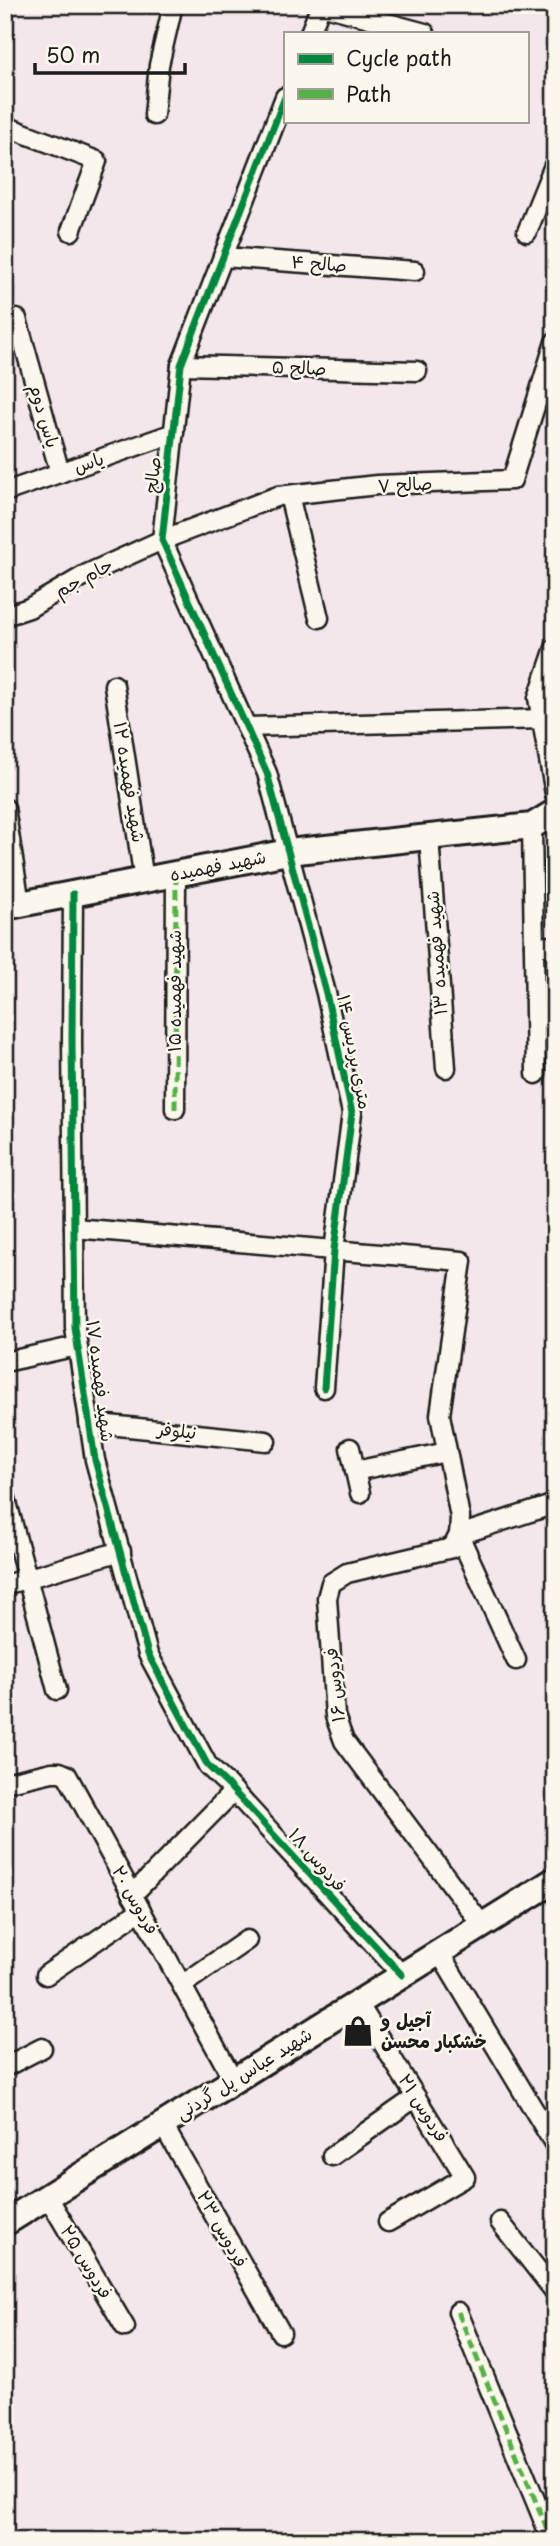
<svg xmlns="http://www.w3.org/2000/svg" width="560" height="2546" viewBox="0 0 560 2546" font-family="'Playpen Sans','Playpen Sans Arabic',sans-serif">
	<style>
		.lines { fill: none; stroke-linecap: round; stroke-linejoin: round }
		.street-casing { stroke: #1c1c1c; stroke-width: 23 }
		.secondary-casing { stroke: #1c1c1c; stroke-width: 30 }
		.street { stroke: #fbf7ec; stroke-width: 18 }
		.secondary { stroke: #fbf7ec; stroke-width: 24 }
		.quiet { stroke: #55b145; stroke-width: 5; stroke-dasharray: 10 5; stroke-linecap: butt }
		.cycleway-casing { stroke: #fbf7ec; stroke-width: 11 }
		.cycleway { stroke: #00873e; stroke-width: 7 }
		.labels { text-anchor: middle; stroke-width: 5; stroke-linejoin: round; paint-order: stroke }
		.street-label { font-size: 18px; fill: #1c1c1c; stroke: #fbf7ec }
		.poi-label { font-size: 18px; font-weight: bold; fill: #1c1c1c; stroke: #fbf7ec; text-anchor: start }
	</style>
	<rect width="100%" height="100%" fill="#f4e7ec"/>
	<filter id="ink" filterUnits="userSpaceOnUse"><feTurbulence type="fractalNoise" baseFrequency=".0143" numOctaves="2"/><feDisplacementMap in="SourceGraphic" scale="14" xChannelSelector="R" yChannelSelector="G"/><feConvolveMatrix kernelMatrix="1 2 1 2 8 2 1 2 1" color-interpolation-filters="sRGB"/></filter>
	<g filter="url(#ink)">
		<g class="lines">
			<defs>
				<g id="street">
					<polyline points="321,5 425,33"/>
					<polyline points="310,33 321,5"/>
					<polyline points="285,97 181,365 162,540 267,773 326,993 352,1113 334,1250 324,1388"/>
					<polyline points="154,115 159,65 173,5"/>
					<polyline points="5,126 97,161 71,231"/>
					<polyline points="527,232 555,163"/>
					<polyline points="223,257 415,271"/>
					<polyline points="17,319 60,473"/>
					<polyline points="181,365 417,371"/>
					<polyline points="5,492 174,433"/>
					<polyline points="289,495 319,618"/>
					<polyline points="5,616 29,608 87,574 162,540 278,496 377,485 512,480 555,342"/>
					<polyline points="555,648 538,698 555,794"/>
					<polyline points="114,685 144,880"/>
					<polyline points="246,727 542,719"/>
					<polyline points="5,808 20,904"/>
					<polyline points="532,826 536,1074"/>
					<polyline points="429,837 446,1068"/>
					<polyline points="73,894 72,1041 75,1328 95,1460 148,1654 208,1766 228,1785 402,1975"/>
					<polyline points="534,945 555,947"/>
					<polyline points="175,1109 176,874"/>
					<polyline points="74,1228 462,1261 440,1415 460,1517 459,1535 516,1660"/>
					<polyline points="5,1362 77,1346"/>
					<polyline points="89,1423 266,1441"/>
					<polyline points="350,1448 360,1493"/>
					<polyline points="355,1471 447,1452"/>
					<polyline points="5,1495 57,1690"/>
					<polyline points="459,1535 452,1548 347,1573 331,1583 327,1598 335,1716 344,1741 482,1925"/>
					<polyline points="459,1535 555,1504"/>
					<polyline points="5,1585 121,1551"/>
					<polyline points="5,1783 52,1772 60,1772 67,1775 234,2081"/>
					<polyline points="132,1895 234,1791"/>
					<polyline points="439,1952 555,2145"/>
					<polyline points="46,1975 141,1910"/>
					<polyline points="182,1985 247,1940"/>
					<polyline points="358,2003 465,2177 388,2222"/>
					<polyline points="5,2067 42,2048"/>
					<polyline points="163,2125 281,2333"/>
					<polyline points="332,2156 416,2097"/>
					<polyline points="48,2197 125,2327"/>
					<polyline points="500,2222 555,2292"/>
					<polyline points="458,2312 552,2541"/>
				</g>
				<g id="secondary">
					<polyline points="5,907 288,852 532,826 555,812"/>
					<polyline points="5,2223 555,1880"/>
				</g>
			</defs>
			<use href="#street" class="street-casing"/>
			<use href="#secondary" class="secondary-casing"/>
			<use href="#street" class="street"/>
			<use href="#secondary" class="secondary"/>
			<g class="quiet">
				<polyline points="175,1109 176,874"/>
				<polyline points="458,2312 552,2541"/>
			</g>
			<defs>
				<g id="cycleway">
					<polyline points="285,97 181,365 162,540 267,773 326,993 352,1113 334,1250 324,1388"/>
					<polyline points="73,894 72,1041 75,1328 95,1460 148,1654 208,1766 228,1785 402,1975"/>
				</g>
			</defs>
			<use href="#cycleway" class="cycleway-casing"/>
			<use href="#cycleway" class="cycleway"/>
		</g>
	</g>
	<defs>
		<symbol id="shop-bare" viewBox="-9 -9 18 18"><path d="M-5-2.5h2.3a2.7 3.5 0 0 1 5.4 0H5L5.5 6h-11ZM-1.5-2.5h3a1.5 2.3 0 0 0-3 0Z" fill="#1c1c1c" stroke="#fbf7ec" stroke-width="2.5" paint-order="stroke"/></symbol>
	</defs>
	<g fill-rule="evenodd">
		<use href="#shop-bare" x="336" y="2009" width="44" height="44"/>
	</g>
	<g class="labels">
		<g class="street-label">
			<text transform="translate(319 264) rotate(4)" y="6">صالح ۴</text>
			<text transform="translate(299 368) rotate(2)" y="6">صالح ۵</text>
			<text transform="translate(44 416) rotate(74)" y="6">یاس دوم</text>
			<text transform="translate(89 463) rotate(-19)" y="6">یاس</text>
			<text transform="translate(153 475) rotate(-84)" y="6">صالح</text>
			<text transform="translate(405 485) rotate(-3)" y="6">صالح ۷</text>
			<text transform="translate(84 578) rotate(-28)" y="6">جام جم</text>
			<text transform="translate(129 782) rotate(81)" y="6">شهید فهمیده ۱۲</text>
			<text transform="translate(218 866) rotate(-11)" y="6">شهید فهمیده</text>
			<text transform="translate(437 953) rotate(-94)" y="6">شهید فهمیده ۱۳</text>
			<text transform="translate(175 991) rotate(-90)" y="6">شهید فهمیده ۱۵</text>
			<text transform="translate(354 1052) rotate(79)" y="6">۱۴ متری پردیس</text>
			<text transform="translate(100 1381) rotate(83)" y="6">شهید فهمیده ۱۷</text>
			<text transform="translate(177 1431) rotate(6)" y="6">نیلوفر</text>
			<text transform="translate(335 1685) rotate(-96)" y="6">فردوس ۱۶</text>
			<text transform="translate(317 1860) rotate(49)" y="6">فردوس ۱۸</text>
			<text transform="translate(135 1900) rotate(61)" y="6">فردوس ۲۰</text>
			<text transform="translate(244 2074) rotate(-32)" y="6">شهید عباس پل گردنی</text>
			<text transform="translate(423 2108) rotate(58)" y="6">فردوس ۲۱</text>
			<text transform="translate(222 2229) rotate(61)" y="6">فردوس ۲۳</text>
			<text transform="translate(86 2262) rotate(59)" y="6">فردوس ۲۵</text>
		</g>
		<g class="poi-label">
			<text x="381" y="2027">آجیل و<tspan x="381" dy="21">خشکبار محسن</tspan></text>
		</g>
	</g>
	<rect width="560" height="2546" fill="none" stroke="#fbf7ec" stroke-width="28"/>
	<rect x="14" y="14" width="532" height="2518" fill="none" stroke="#1c1c1c" stroke-width="2.5" filter="url(#ink)"/>
	<rect x="284" y="32" width="245" height="91" fill="#fbf7ec" stroke="#a29f99" stroke-width="2"/>
	<rect x="298" y="54" width="35" height="10" fill="#00873e" stroke="#a29f99" stroke-width="2"/>
	<text x="346" y="66" font-size="21" fill="#1c1c1c">Cycle path</text>
	<rect x="298" y="89" width="35" height="10" fill="#55b145" stroke="#a29f99" stroke-width="2"/>
	<text x="346" y="102" font-size="21" fill="#1c1c1c">Path</text>
	<path d="M35 63v10h150v-10" fill="none" stroke="#1c1c1c" stroke-width="3.5"/>
	<text x="46" y="63" font-size="21" fill="#1c1c1c" stroke="#fbf7ec" stroke-width="5" paint-order="stroke">50 m</text>
</svg>
